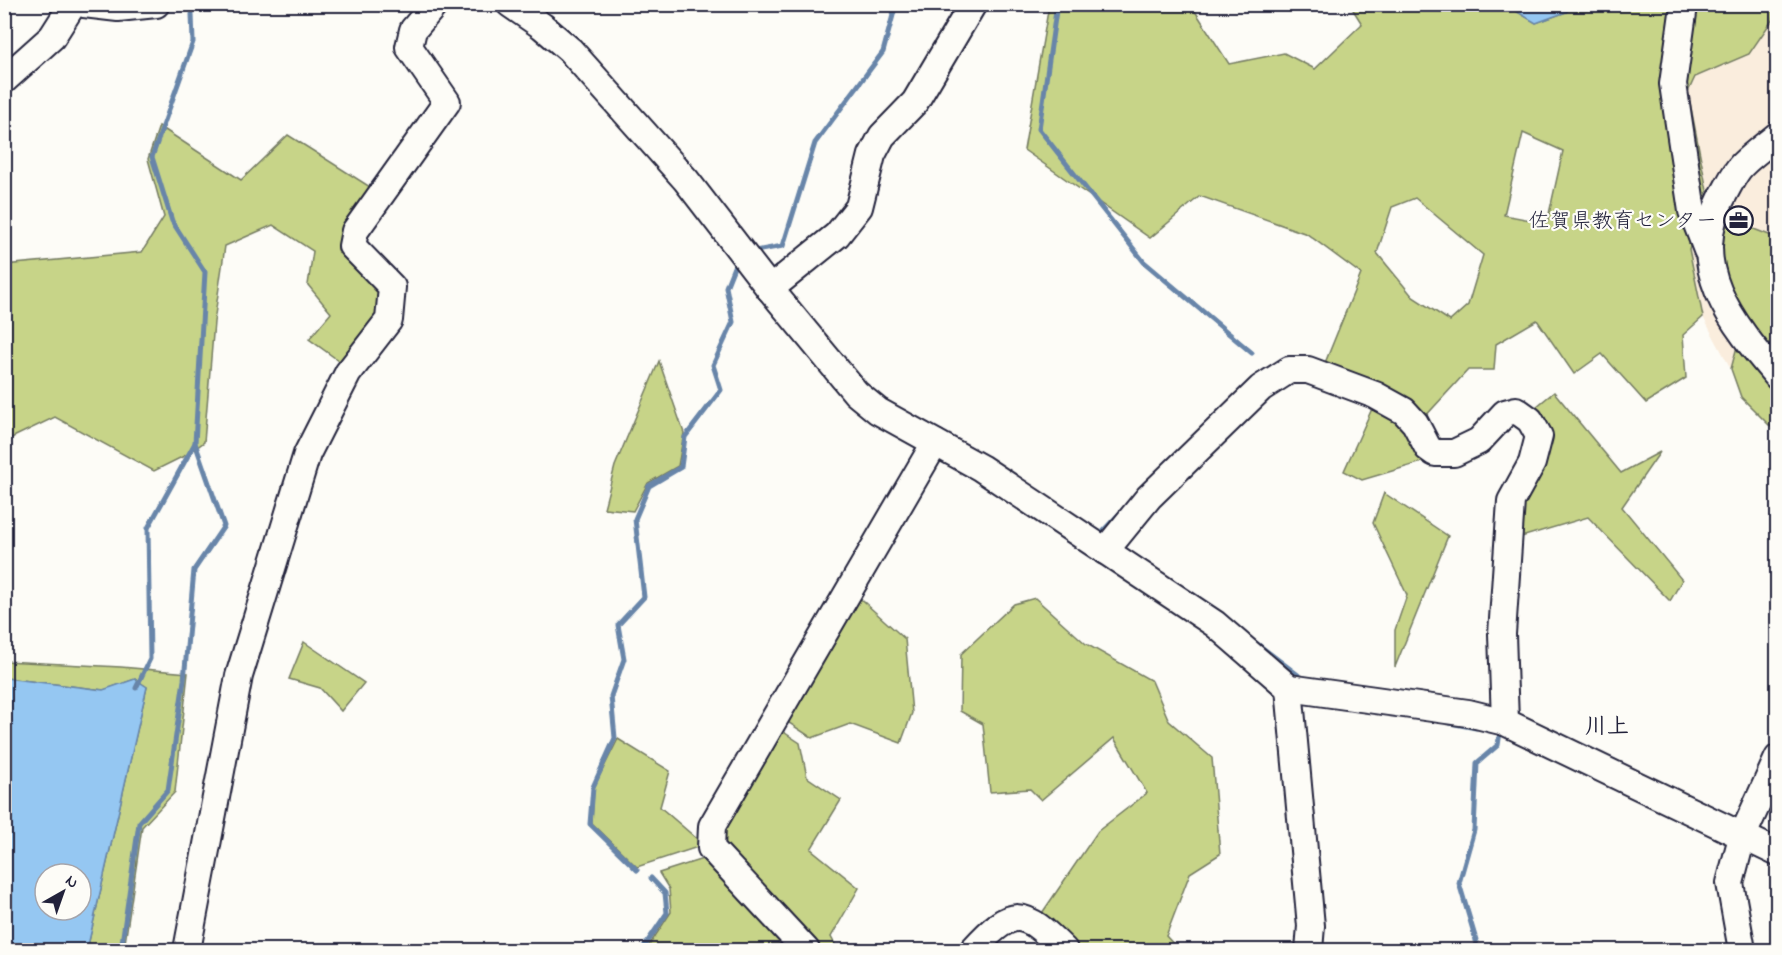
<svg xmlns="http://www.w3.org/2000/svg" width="1782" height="955" viewBox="0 0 1782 955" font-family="'Indie Flower','Klee One',sans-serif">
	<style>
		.built { fill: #faeddd }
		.green { fill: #c7d488; stroke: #747b62; stroke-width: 1.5; fill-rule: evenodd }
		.water { fill: #95c7f2; stroke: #6785a9; stroke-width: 1.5; fill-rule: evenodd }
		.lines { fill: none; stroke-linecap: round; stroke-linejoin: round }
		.stream { stroke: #6785a9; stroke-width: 5 }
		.minor-casing { stroke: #22223b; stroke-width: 30 }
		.minor { stroke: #fdfcf7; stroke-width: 26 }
		.labels { text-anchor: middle; stroke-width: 4.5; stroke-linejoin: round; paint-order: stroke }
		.poi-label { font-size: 21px; fill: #22223b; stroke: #fdfcf7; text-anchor: end }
		.neighbourhood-label { font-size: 22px; font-weight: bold; fill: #22223b; stroke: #fdfcf7 }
	</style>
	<rect width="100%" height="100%" fill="#fdfcf7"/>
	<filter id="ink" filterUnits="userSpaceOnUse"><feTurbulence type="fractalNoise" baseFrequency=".0167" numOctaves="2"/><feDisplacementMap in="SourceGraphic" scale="12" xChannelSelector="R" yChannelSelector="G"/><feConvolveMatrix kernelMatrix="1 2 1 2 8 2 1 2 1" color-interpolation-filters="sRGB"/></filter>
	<g filter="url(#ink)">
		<polygon class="built" points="1777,13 1777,427 1771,427 1741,397 1731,369 1703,317 1689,249 1707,191 1688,92 1695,77 1749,54"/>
		<g class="green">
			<path d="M1049,5H1196L1195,11L1229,64L1284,53L1315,69L1362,24L1350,5H1506L1536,23L1566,12L1573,5H1777V13L1749,54L1695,77L1688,92L1707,191L1689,249L1703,317L1683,335L1686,378L1646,403L1602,354L1574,374L1537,320L1496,344L1494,370H1468L1421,421L1323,368L1361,274L1307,234L1200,196L1150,238L1024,150ZM1523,133L1563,151L1547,223L1504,215ZM1415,198L1483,255L1468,305L1450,321L1413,297L1377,253L1392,207Z"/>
			<polygon points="159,126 241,180 288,135 378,192 344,241 386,290 382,317 346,366 309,339 331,313 308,285 313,251 273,225 225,246 214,322 204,442 188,454 154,471 55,417 5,441 4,265 142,252 164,217 148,159"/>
			<polygon points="1728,219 1777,238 1777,427 1771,427 1741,397 1731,369 1743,324 1717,250"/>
			<polygon points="659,361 684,433 678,466 648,483 633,511 604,508 615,466"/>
			<polygon points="1554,392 1621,473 1660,452 1622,507 1682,580 1670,601 1588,517 1518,538 1530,412"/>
			<polygon points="1375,402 1406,421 1429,460 1362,480 1344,471"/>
			<polygon points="1384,493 1448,536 1395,667 1395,630 1407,595 1373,523"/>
			<polygon points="854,593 905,639 912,713 901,743 850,724 812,738 783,719"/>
			<polygon points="1035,598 1086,644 1152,681 1169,721 1212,758 1220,854 1190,873 1166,936 1179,950 1073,950 1038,919 1098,831 1147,793 1114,738 1041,800 1030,789 990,792 983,724 960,711 961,654 1014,604"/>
			<polygon points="304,642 364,683 341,711 320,688 289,679"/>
			<polygon points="4,661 121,667 188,673 175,792 142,827 124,950 87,950 147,687 135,679 104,690 5,678"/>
			<polygon points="776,727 800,743 807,777 841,800 811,849 859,888 831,937 838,950 816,950 719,847 719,830"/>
			<polygon points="618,739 670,771 660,807 704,845 637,867 592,823 594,787"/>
			<polygon points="712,856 793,944 780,950 646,950 671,912 669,889 659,873"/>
		</g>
		<g class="water">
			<polygon points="1506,5 1573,5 1566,12 1536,23"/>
			<path d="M5,678L103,690L135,679L147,687L87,950H5ZM45,874H81V910H45Z"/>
		</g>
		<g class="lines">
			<g class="stream">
				<polyline points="1057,4 1039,129 1144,262 1252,353"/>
				<polyline points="755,251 783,246 815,143 883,52 896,4"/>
				<polyline points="1102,532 1122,511"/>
				<polyline points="1256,643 1298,675"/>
				<polyline points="136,688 150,659 148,528 195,443 205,272 172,221 152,157 193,42 192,14"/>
				<polyline points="1450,723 1476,728"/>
				<polyline points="637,870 590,824 593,787 615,738 611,696 624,659 618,625 644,597 635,519 649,486 681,467 685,437 721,390 713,365 733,322 726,287 736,262"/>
				<polyline points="121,950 139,823 168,790 184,680 194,570 224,526 195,443"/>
				<polyline points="642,950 667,913 665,893 651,878"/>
				<polyline points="1476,950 1476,940 1459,883 1474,830 1477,763 1498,745 1500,732 1497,731"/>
			</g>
			<defs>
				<g id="minor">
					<polyline points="84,4 118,8 156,4"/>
					<polyline points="510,4 542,26 570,50 686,180 770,289 856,393 878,411 981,468 1215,624 1289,688 1468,713 1505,722 1778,853"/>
					<polyline points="1684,6 1673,84 1692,211 1707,250"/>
					<polyline points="4,80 52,37 73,4"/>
					<path d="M1778,135C1766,145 1753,154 1742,165C1735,172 1730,183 1725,192C1683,265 1732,323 1778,377"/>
					<polyline points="770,289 837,235 859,207 872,155 882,136 915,102 973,4"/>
					<polyline points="1105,551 1149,497 1261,388 1289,370 1308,370 1375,395 1404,411 1415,423 1428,448 1435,453 1454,453 1479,441 1505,413 1516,410 1530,420 1539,436 1532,463 1511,501 1502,634 1505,722"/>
					<polyline points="1289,688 1311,926 1309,950"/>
					<polyline points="187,950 239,676 307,454 348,373 389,320 392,287 352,246 355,231 447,102 409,47 413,30 435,4"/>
					<polyline points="806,950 711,848 712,826 935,443"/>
					<path d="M973,950C1013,906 1023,909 1064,950"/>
					<polyline points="1742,950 1730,883 1742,837 1778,758"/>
				</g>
			</defs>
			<use href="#minor" class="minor-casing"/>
			<use href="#minor" class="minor"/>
		</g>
	</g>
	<defs>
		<symbol id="office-ring" viewBox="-11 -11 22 22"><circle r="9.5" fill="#fdfcf7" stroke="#22223b" stroke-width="1.5"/><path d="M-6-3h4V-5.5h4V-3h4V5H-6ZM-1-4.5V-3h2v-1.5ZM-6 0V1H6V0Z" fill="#22223b"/></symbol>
	</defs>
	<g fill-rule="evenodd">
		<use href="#office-ring" x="1722" y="204" width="33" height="33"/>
	</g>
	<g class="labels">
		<g class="poi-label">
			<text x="1717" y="227">佐賀県教育センター</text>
		</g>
		<g class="neighbourhood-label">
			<text x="1607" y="733">川上</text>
		</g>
	</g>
	<rect width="1782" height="955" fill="none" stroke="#fdfcf7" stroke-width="24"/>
	<rect x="12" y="12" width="1758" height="931" fill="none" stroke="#22223b" stroke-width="2" filter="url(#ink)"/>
	<g transform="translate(63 892) rotate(40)"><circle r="28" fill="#fdfcf7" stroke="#a5a5ac" stroke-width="1.5"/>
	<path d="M0-4.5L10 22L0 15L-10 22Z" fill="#22223b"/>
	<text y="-9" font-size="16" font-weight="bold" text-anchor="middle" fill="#22223b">N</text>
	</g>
</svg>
